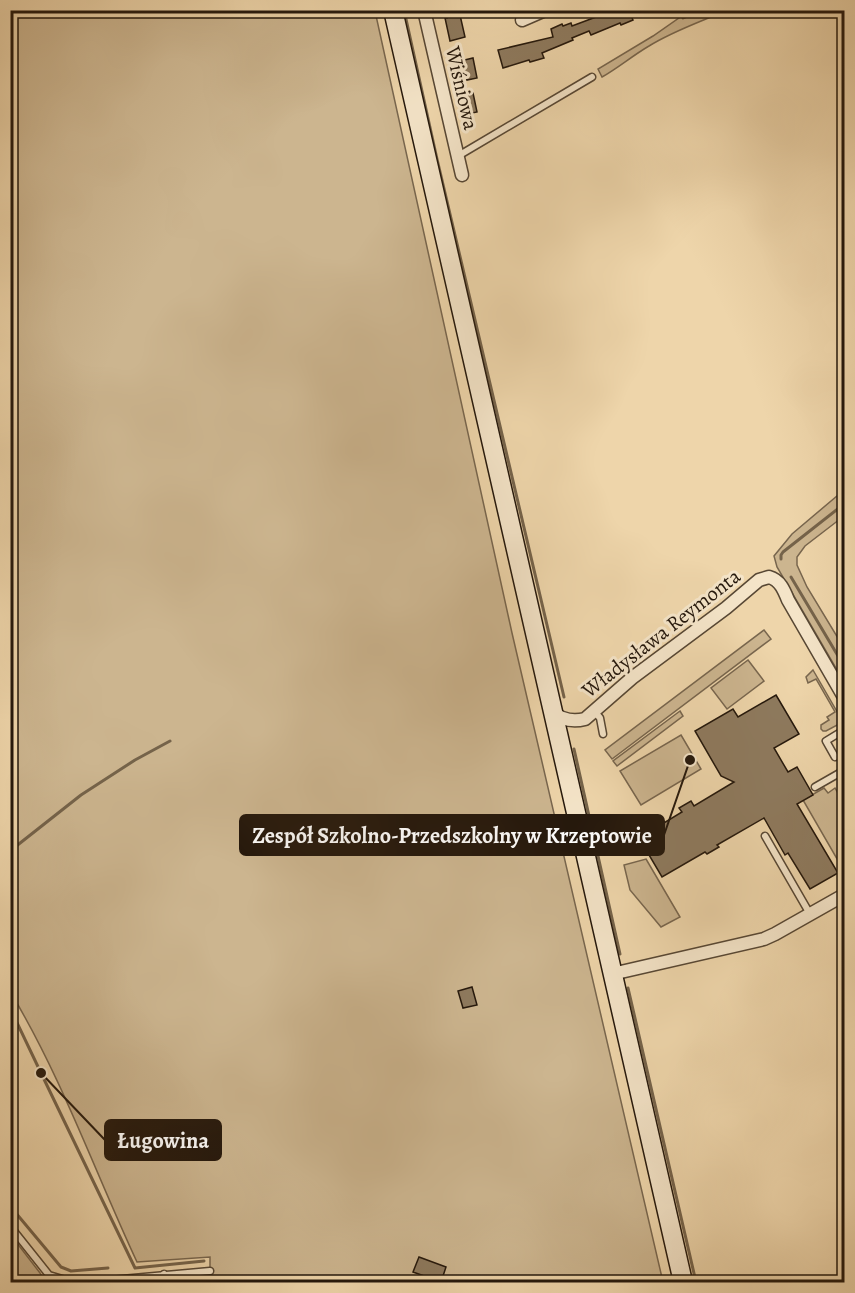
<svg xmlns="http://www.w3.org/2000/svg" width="855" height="1293" viewBox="0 0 855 1293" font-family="Alegreya,serif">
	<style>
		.green { fill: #ccb58f; stroke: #78664e; stroke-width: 1.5 }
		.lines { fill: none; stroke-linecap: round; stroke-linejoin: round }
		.stream { stroke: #75634a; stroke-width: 3 }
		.building { fill: #8e7a5e; stroke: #25180c; stroke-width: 1.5 }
		.lane-casing { stroke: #574734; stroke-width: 9 }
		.street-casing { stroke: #574734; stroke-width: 15 }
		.secondary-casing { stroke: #25180c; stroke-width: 21 }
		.lane { stroke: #f4e4c8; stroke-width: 6 }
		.street { stroke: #f4e4c8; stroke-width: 12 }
		.secondary { stroke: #f4e4c8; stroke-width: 18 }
		.labels { text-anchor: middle; stroke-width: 6; stroke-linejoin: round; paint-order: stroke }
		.street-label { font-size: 21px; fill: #25180c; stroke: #f4e4c8 }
		.leader { fill: none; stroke: #25180c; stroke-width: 2 }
		.callout-dot { fill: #25180c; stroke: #f4e4c8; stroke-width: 2 }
		.callout { fill: #25180c; stroke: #25180c; stroke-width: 2 }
		.callout-label { font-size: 22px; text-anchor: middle; font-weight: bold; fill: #fff }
	</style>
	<rect width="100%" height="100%" fill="#eed5aa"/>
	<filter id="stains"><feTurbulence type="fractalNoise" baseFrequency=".00333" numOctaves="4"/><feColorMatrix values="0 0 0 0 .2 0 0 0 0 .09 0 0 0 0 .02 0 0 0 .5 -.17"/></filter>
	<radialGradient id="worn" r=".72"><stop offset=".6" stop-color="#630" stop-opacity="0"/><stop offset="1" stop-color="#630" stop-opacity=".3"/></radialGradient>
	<g class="green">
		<path d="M10,11H375L512,633L663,1282H193L210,1280V1257L137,1262C95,1172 62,1078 11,993Z"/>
		<path d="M689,11H725C700,22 673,31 649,46C632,56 618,68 602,77L598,69L653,36Z"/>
		<polygon points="844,490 844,516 805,546 797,557 797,565 807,587 844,648 844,682 777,567 774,556 792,534"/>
		<polygon points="764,630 771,639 612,759 605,750"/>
		<polygon points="748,660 764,681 727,709 711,688"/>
		<polygon points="813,670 843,722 826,731 823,731 821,729 821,725 829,720 827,717 835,712 816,679 808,683 806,677"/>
		<polygon points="680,711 683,716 617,766 613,761"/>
		<polygon points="681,735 701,769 641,805 620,771"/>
		<polygon points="824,788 828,793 835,788 844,804 844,871 803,800"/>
		<polygon points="646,859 680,917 661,927 630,890 624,865"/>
		<polygon points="10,1234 40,1273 45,1282 11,1282"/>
	</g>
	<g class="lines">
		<g class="stream">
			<polyline points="404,10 437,159 564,697"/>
			<polyline points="683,18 701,10"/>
			<polyline points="781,559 781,555 783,552 844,504"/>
			<polyline points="791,577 844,666"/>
			<polyline points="574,749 620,954"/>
			<polyline points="10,851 81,795 135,760 170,741"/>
			<polyline points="628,988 696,1282"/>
			<polyline points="10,1008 41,1073 135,1268 204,1261"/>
			<polyline points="10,1206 61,1267 71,1271 108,1268"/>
		</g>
	</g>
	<g class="building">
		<polygon points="452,10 457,10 458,15 460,15 465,37 450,41 445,18 447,18 446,12"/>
		<polygon points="593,10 629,10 633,20 621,25 620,23 591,35 589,31 572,38 573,40 542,53 544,58 530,62 529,60 503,68 498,50 553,37 551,29 562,24 563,26 571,23 572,26 596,17"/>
		<polygon points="473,58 477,78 467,80 465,72 458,74 456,62"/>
		<polygon points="473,93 477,112 462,115 458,96"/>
		<polygon points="776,695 799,734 774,748 788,772 797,767 813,795 797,804 838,873 810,889 788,853 785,855 764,818 717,845 719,847 707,854 705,852 662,877 639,838 682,812 679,808 691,801 694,806 734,782 721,776 695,731 733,709 738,717"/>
		<polygon points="472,987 477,1005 463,1008 458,991"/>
		<polygon points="419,1257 446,1267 441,1282 413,1272"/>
	</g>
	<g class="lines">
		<defs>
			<g id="lane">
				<polyline points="458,156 592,77"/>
				<polyline points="594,711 600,718 603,734"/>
				<polyline points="835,757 826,741 844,730"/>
				<polyline points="815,787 843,771"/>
				<polyline points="765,836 810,914"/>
				<polyline points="10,1226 49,1275 69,1281 85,1282"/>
				<polyline points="164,1274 168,1282"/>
				<polyline points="89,1282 210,1271"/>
			</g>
			<g id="street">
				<polyline points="424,10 462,175"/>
				<polyline points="522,20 545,10"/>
				<path d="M552,712C562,720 573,722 585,719L632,678L726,608L759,580L769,577C780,580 784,590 788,600L844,697"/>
				<polyline points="612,974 764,939 775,934 844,895"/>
			</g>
			<polyline id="secondary" points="393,10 683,1282"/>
		</defs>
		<use href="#lane" class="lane-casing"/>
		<use href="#street" class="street-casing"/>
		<use href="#secondary" class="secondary-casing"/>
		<use href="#lane" class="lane"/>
		<use href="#street" class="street"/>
		<use href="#secondary" class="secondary"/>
	</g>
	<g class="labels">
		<g class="street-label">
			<text transform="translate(462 88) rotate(77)" y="7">Wiśniowa</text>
			<text transform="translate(661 633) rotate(-38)" y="7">Władysława Reymonta</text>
		</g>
	</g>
	<path class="leader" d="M690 760L664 835M41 1073L105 1140"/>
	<g class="callout-dot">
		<circle cx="690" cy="760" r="6"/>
		<circle cx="41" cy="1073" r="6"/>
	</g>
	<g class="callout">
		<rect x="240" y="815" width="424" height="40" rx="6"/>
		<rect x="105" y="1120" width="116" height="40" rx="6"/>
	</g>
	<g class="callout-label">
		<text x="452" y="843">Zespół Szkolno-Przedszkolny w Krzeptowie</text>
		<text x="163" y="1148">Ługowina</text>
	</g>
	<rect width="855" height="1293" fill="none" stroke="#eed5aa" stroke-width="36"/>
	<rect x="12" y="12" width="831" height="1269" fill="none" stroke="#25180c" stroke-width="3"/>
	<rect x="18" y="18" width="819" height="1257" fill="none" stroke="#25180c" stroke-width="1.5"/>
	<rect width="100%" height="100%" filter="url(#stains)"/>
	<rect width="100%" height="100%" fill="url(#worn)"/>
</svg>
